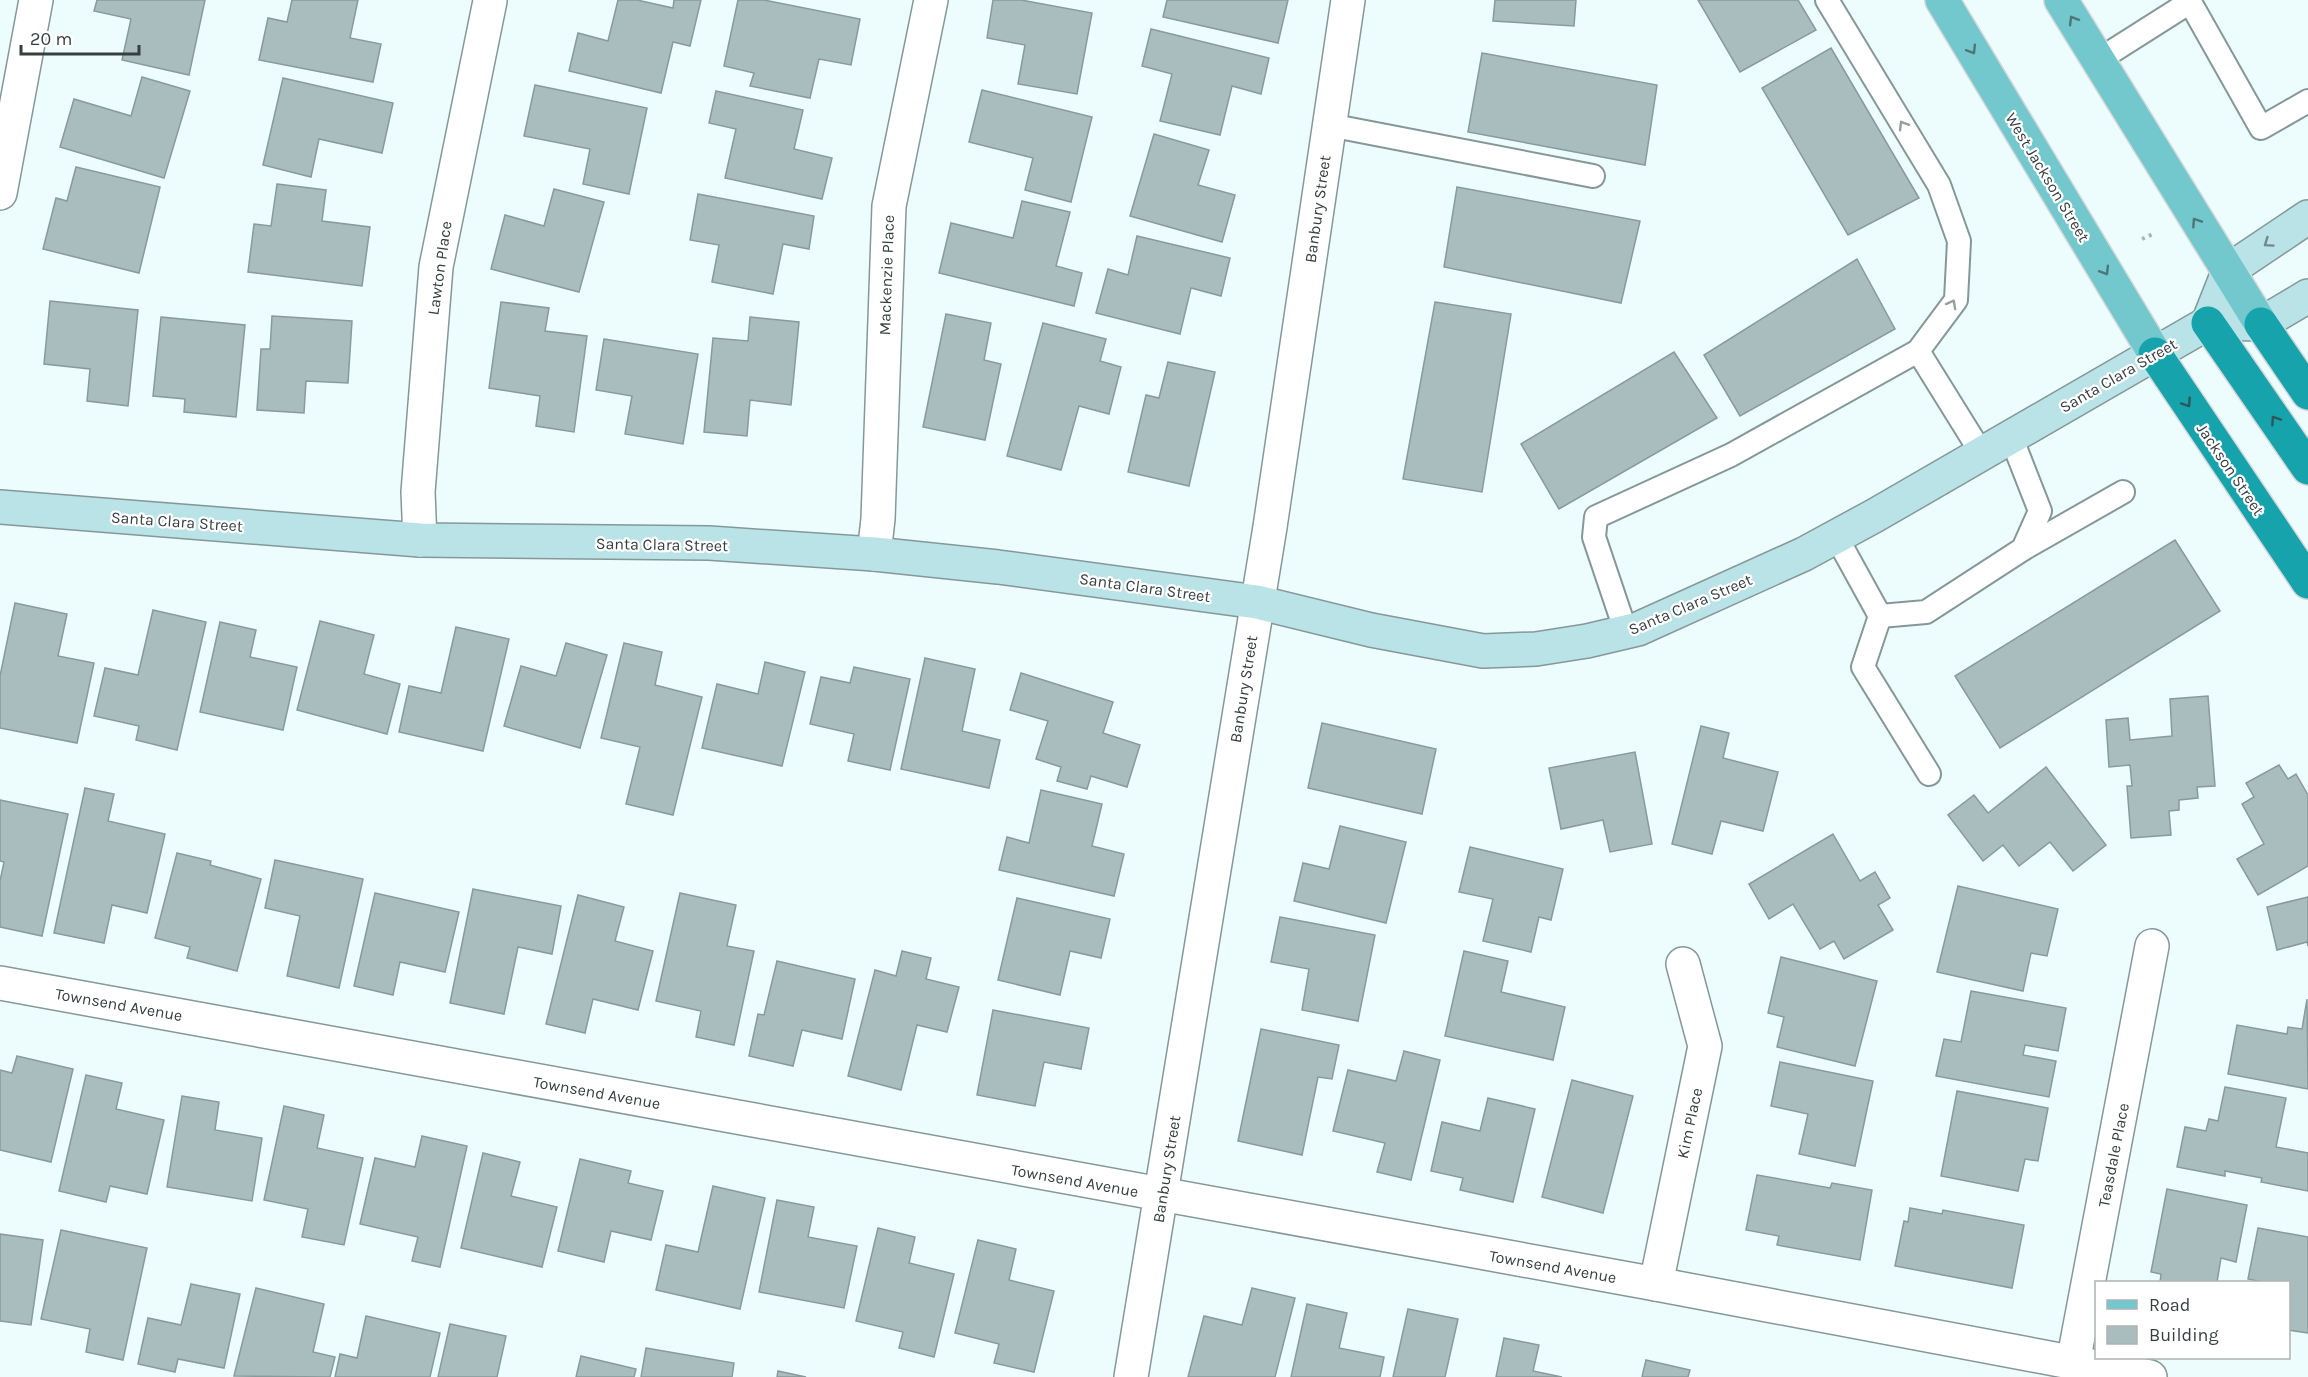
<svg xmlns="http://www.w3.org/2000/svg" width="2308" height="1377" viewBox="0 0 2308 1377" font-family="Karla,sans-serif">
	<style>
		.building { fill: #a9bdbe; stroke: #879b9c; stroke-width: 1.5 }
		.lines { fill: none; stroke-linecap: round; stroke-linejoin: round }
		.service-casing { stroke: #859899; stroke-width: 26 }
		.minor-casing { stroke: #859899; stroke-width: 36 }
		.secondary-casing { stroke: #859899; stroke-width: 36 }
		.primary-casing { stroke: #d7d8d9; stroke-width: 36 }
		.motorway-casing { stroke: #d7d8d9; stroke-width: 36 }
		.path { stroke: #a9b6b7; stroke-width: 4; stroke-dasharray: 3 4.5; stroke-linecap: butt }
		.service { stroke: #fff; stroke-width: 22 }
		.minor { stroke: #fff; stroke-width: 33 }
		.secondary { stroke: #b9e3e6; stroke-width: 33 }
		.primary { stroke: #73c8cd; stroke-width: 33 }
		.motorway { stroke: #16a3ac; stroke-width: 33 }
		.oneway { stroke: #4e7578 }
		.oneway2 { stroke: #9a9e9f }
		.oneway3 { stroke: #71888a }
		.oneway4 { stroke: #2e575a }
		.labels { text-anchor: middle; stroke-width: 4.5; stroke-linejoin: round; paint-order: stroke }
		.street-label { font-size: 16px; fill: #363e3f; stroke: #fff }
	</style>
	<rect width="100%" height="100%" fill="#edfdfe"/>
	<g class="building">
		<polygon points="97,0 205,0 189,75 122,60 131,19 94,11"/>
		<polygon points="292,0 358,0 350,38 381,44 373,82 259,60 268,18 287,22"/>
		<polygon points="618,0 637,0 673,8 674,0 701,0 690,46 673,42 661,93 569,71 578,33 608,41"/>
		<polygon points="738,0 764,0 860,19 851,65 819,59 810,98 750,86 754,73 724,66"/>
		<polygon points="993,0 1021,0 1092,13 1077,94 1018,84 1025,45 987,38"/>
		<polygon points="1167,0 1288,0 1278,43 1163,17"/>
		<polygon points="1495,0 1576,0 1574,26 1493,21"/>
		<polygon points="1698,0 1798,0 1816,30 1740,72"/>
		<polygon points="1151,29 1269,58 1261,94 1232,86 1220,135 1160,121 1172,74 1142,66"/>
		<polygon points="1831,48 1919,198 1848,235 1762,88"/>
		<polygon points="1482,53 1657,85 1645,165 1468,132"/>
		<polygon points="142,77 190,91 164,178 60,147 74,99 131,116"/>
		<polygon points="283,78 393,103 382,153 319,139 311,177 263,165"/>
		<polygon points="535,85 647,108 629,194 583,184 590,149 524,136"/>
		<polygon points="982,90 1092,117 1071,202 1025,190 1033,158 969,142"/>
		<polygon points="716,91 803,110 794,149 832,158 822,199 725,178 736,129 709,123"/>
		<polygon points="1154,134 1209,150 1198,185 1235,195 1222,242 1130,216"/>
		<polygon points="76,167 160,187 139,273 43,249 56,198 67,201"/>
		<polygon points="277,184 326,190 322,221 370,227 362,286 248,272 254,224 271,226"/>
		<polygon points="1457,187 1640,221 1621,303 1444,267"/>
		<polygon points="554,189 604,202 579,292 491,269 505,215 544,226"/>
		<polygon points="698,194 814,216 809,249 783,244 773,294 712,282 719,245 690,240"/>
		<polygon points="1022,201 1070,212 1056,266 1082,273 1074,306 939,273 951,223 1013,238"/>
		<polygon points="1137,236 1230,258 1221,296 1191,288 1180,334 1096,313 1108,269 1128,275"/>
		<polygon points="1857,259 1895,329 1740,416 1704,355"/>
		<polygon points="50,301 138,310 128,406 87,401 90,369 44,364"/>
		<polygon points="501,302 549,308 545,331 587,336 574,432 536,426 540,396 489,388"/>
		<polygon points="1435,302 1511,314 1482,492 1403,479"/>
		<polygon points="946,314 991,323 984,360 1001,364 985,440 923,427"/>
		<polygon points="272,316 352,321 348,383 306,381 304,413 257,410 261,349 270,349"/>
		<polygon points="161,317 245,325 236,417 184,412 185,399 153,396"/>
		<polygon points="750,317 799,322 791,405 750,400 747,436 704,432 713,338 748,341"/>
		<polygon points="1043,323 1106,339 1100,361 1121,367 1109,414 1079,406 1061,470 1007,456"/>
		<polygon points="604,339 698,354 683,444 625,434 632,396 596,390"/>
		<polygon points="1674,352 1717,418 1559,509 1521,444"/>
		<polygon points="1168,362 1215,372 1189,486 1128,472 1146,395 1159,398"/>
		<polygon points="2175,540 2220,611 2000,748 1955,676"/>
		<polygon points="15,603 67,614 58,656 94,663 77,743 0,728 0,676"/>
		<polygon points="153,610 206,622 177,750 136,740 139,726 94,716 105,668 138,675"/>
		<polygon points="320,621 374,635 364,674 400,684 387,734 297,710"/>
		<polygon points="220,622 256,630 250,657 297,667 283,730 200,712"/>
		<polygon points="456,627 509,639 483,751 399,732 409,686 441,693"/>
		<polygon points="566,643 607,655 580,748 504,726 521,666 556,676"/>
		<polygon points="624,643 662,652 655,685 702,697 673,815 626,804 640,747 601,738"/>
		<polygon points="925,658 975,669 962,731 1000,740 989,788 901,769"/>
		<polygon points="765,662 805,672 782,766 702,748 717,684 758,694"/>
		<polygon points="854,667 910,679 890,770 848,761 854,734 810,724 821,677 850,683"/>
		<polygon points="1021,673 1113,702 1103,733 1140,745 1127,787 1091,776 1087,789 1057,781 1061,767 1036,759 1048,721 1010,710"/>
		<polygon points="2208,696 2215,786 2197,787 2198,798 2179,800 2179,810 2169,811 2171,835 2131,838 2127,786 2132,786 2130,765 2109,767 2106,720 2128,718 2130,740 2172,736 2170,699"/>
		<polygon points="1322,723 1436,749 1422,814 1308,788"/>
		<polygon points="1701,726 1729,733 1723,758 1778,772 1763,831 1721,821 1712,854 1672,844"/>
		<polygon points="1635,752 1652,844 1610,852 1603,820 1561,829 1549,768"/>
		<polygon points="2279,765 2288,779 2296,774 2308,795 2308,866 2258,895 2237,859 2264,844 2242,804 2254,797 2246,783"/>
		<polygon points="2046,767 2106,845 2073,871 2050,842 2019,866 2003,845 1983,861 1948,815 1974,795 1988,813"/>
		<polygon points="85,788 114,794 108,821 165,834 147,913 112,905 104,943 54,933"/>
		<polygon points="1041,790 1102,804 1092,846 1124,854 1114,896 999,870 1007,837 1029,843"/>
		<polygon points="0,800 68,814 42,936 0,927 0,881 4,862 0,861"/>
		<polygon points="1340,826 1406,842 1386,923 1294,901 1303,863 1329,869"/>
		<polygon points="1833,834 1860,881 1875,872 1890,898 1878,905 1893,930 1844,959 1834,941 1820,949 1793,904 1769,919 1749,884"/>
		<polygon points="1470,847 1563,869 1551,920 1539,917 1531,952 1483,941 1493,899 1459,892"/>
		<polygon points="177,853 211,861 210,865 261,879 237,971 187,958 190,947 155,938"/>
		<polygon points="275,860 363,879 339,988 287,976 300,916 265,908"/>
		<polygon points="1958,886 2058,909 2047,956 2031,953 2023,991 1937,972"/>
		<polygon points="473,889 561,906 552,954 518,947 504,1014 450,1003"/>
		<polygon points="375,893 459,912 445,972 400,962 393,995 354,986"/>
		<polygon points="680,893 736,905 727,946 754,951 734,1045 696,1037 701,1011 656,1001"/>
		<polygon points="578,895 624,907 615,941 653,951 638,1010 593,999 585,1033 546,1024"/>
		<polygon points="2308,897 2308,946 2307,942 2277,950 2267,907"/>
		<polygon points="1017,898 1110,919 1101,958 1070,951 1060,995 998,980"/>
		<polygon points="1280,917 1375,935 1358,1021 1302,1010 1309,969 1271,962"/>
		<polygon points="902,951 931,958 926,979 959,987 947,1032 917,1025 901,1090 848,1076 875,970 896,976"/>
		<polygon points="1464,951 1508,961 1501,992 1565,1007 1553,1060 1445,1036"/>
		<polygon points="1781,957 1877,981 1855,1066 1777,1047 1784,1017 1768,1013"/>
		<polygon points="777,961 855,979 842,1039 802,1030 793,1066 749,1056 758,1014 764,1015"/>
		<polygon points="1971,991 2066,1008 2058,1051 2025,1045 2023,1055 2056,1061 2049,1097 1936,1076 1944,1039 1961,1042"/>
		<polygon points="2307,999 2308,1089 2228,1074 2237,1025 2287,1034 2288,1027 2302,1029"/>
		<polygon points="993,1010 1089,1028 1081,1069 1044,1062 1035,1106 977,1095"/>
		<polygon points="1261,1029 1339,1045 1332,1079 1318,1077 1302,1155 1238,1141"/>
		<polygon points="1404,1051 1440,1060 1411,1180 1377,1172 1385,1143 1333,1131 1348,1070 1396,1081"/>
		<polygon points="17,1056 73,1069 51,1162 0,1150 0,1070 12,1073"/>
		<polygon points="1780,1062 1873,1081 1855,1166 1799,1154 1808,1114 1771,1106"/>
		<polygon points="86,1075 122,1083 116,1109 164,1120 147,1194 110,1186 106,1202 59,1191"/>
		<polygon points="1572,1080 1633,1096 1603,1213 1542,1197"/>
		<polygon points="2225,1087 2286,1098 2276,1147 2308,1153 2308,1191 2261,1182 2262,1178 2225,1171 2225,1176 2177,1167 2185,1127 2206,1131 2209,1119 2218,1121"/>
		<polygon points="1957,1091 2048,1108 2038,1161 2025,1159 2018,1191 1941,1176"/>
		<polygon points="182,1096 219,1102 215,1130 262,1138 252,1201 167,1187"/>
		<polygon points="1488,1098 1535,1109 1513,1202 1460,1190 1463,1178 1431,1171 1442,1122 1480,1131"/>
		<polygon points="284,1106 324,1115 317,1148 363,1158 344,1245 302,1237 308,1209 264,1200"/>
		<polygon points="422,1136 467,1146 440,1267 412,1261 418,1237 360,1224 375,1158 415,1167"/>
		<polygon points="483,1153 520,1162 511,1196 557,1207 542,1267 461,1248"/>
		<polygon points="580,1159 631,1171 628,1183 663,1191 651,1240 611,1231 604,1262 558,1251"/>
		<polygon points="1757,1175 1830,1188 1832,1183 1872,1190 1860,1260 1777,1245 1779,1236 1746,1230"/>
		<polygon points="713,1186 765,1198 740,1309 656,1290 666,1245 698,1252"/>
		<polygon points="2167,1189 2247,1205 2236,1262 2221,1258 2217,1282 2160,1282 2161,1274 2151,1272"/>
		<polygon points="777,1200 814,1207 808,1237 857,1246 844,1308 759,1292"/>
		<polygon points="1910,1208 1942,1214 1943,1210 2024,1225 2012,1288 1895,1266 1904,1221 1908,1222"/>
		<polygon points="878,1228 915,1237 909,1263 954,1274 934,1357 899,1348 903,1332 856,1321"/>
		<polygon points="2258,1228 2308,1237 2308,1333 2288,1330 2288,1282 2262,1282 2248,1279"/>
		<polygon points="61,1230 147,1248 123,1360 86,1352 90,1329 41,1319"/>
		<polygon points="0,1234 43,1240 31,1325 0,1321"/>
		<polygon points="978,1240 1016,1249 1009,1280 1054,1291 1034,1372 994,1363 999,1344 955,1333"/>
		<polygon points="191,1284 240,1294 224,1368 178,1359 175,1372 138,1364 148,1318 181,1325"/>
		<polygon points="256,1288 324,1304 313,1352 335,1357 330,1377 234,1376"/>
		<polygon points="1252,1288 1295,1298 1275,1377 1188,1377 1204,1316 1242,1325"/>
		<polygon points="1307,1304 1347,1313 1339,1348 1384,1357 1380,1377 1291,1377"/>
		<polygon points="1408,1309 1458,1319 1445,1377 1393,1377"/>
		<polygon points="366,1316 440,1333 430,1377 335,1377 340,1354 357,1358"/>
		<polygon points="450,1324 506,1336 497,1377 438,1377"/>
		<polygon points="1504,1338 1539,1345 1533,1371 1562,1377 1496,1377"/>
		<polygon points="646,1348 734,1363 732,1377 641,1377"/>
		<polygon points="581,1356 636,1369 634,1377 576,1377"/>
		<polygon points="1646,1360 1690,1370 1688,1377 1642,1377"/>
		<polygon points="778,1371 806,1377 777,1377"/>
	</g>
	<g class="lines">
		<defs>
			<g id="service">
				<polyline points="2097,61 2190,2 2261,128 2308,101"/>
				<polyline points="1329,125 1593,176"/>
				<polyline points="1918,351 1982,454"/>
				<polyline points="1837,538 1880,616 1926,612 2023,549 2040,511 2011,437"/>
				<polyline points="2023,549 2123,492"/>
				<polyline points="1880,616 1863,667 1929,774"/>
				<polyline points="1626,632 1594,537 1596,517 1731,455 1918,351 1956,300 1959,241 1939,185 1827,0"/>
			</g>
			<g id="minor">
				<polyline points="0,193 36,0"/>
				<polyline points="420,540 418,492 436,267 490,1"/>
				<polyline points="874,554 878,519 889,206 931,0"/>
				<polyline points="0,983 1656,1284 2150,1377"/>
				<polyline points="1656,1284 1705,1046 1683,964"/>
				<polyline points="2073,1363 2152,946"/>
				<polyline points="1131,1377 1270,527 1348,0"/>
			</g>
			<g id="secondary">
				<polyline points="2208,323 2229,270 2308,217"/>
				<polyline points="0,507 420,540 709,543 874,554 998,567 1257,602 1371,630 1483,651 1536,649 1587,641 1638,629 1804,554 1874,516 2208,323 2261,324 2308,296"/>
			</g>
			<g id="primary">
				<polyline points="1942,0 2155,354"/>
				<polyline points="2061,0 2261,324"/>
			</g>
			<g id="motorway">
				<polyline points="2208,323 2308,468"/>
				<polyline points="2261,324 2308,393"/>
				<polyline points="2155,354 2308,582"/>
			</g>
		</defs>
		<use href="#service" class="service-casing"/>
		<use href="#minor" class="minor-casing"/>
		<use href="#secondary" class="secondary-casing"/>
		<use href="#primary" class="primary-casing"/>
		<use href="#motorway" class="motorway-casing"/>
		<polyline class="path" points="2142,239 2153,234"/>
		<use href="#service" class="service"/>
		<use href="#minor" class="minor"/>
		<use href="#secondary" class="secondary"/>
		<use href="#primary" class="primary"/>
		<use href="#motorway" class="motorway"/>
	</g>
	<defs><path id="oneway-chevron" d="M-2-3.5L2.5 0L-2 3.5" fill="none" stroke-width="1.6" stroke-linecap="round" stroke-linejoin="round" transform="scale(1.5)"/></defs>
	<g class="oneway">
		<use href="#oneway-chevron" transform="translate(2073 20) rotate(-121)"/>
		<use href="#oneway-chevron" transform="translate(1972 50) rotate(59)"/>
		<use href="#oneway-chevron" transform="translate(2196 222) rotate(-124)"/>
		<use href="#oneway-chevron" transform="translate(2105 271) rotate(59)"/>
	</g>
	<g class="oneway2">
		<use href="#oneway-chevron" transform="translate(1903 125) rotate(-121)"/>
		<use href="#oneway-chevron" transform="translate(1952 304) rotate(-61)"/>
	</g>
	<use class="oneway3" href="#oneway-chevron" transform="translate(2268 243) rotate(145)"/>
	<g class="oneway4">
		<use href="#oneway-chevron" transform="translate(2187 403) rotate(56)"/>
		<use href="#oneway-chevron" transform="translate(2275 420) rotate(-124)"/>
	</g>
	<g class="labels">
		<g class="street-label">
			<text transform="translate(2048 177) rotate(59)" y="6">West Jackson Street</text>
			<text transform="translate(1317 209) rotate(-82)" y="6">Banbury Street</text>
			<text transform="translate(439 268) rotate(-82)" y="6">Lawton Place</text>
			<text transform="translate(886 275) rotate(-88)" y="6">Mackenzie Place</text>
			<text transform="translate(2118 375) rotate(-30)" y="6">Santa Clara Street</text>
			<text transform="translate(2231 469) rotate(56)" y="6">Jackson Street</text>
			<text transform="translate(177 521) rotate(4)" y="6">Santa Clara Street</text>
			<text transform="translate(662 544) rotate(1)" y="6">Santa Clara Street</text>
			<text transform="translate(1145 587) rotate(8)" y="6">Santa Clara Street</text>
			<text transform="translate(1690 604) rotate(-23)" y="6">Santa Clara Street</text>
			<text transform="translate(1243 689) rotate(-81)" y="6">Banbury Street</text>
			<text transform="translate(119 1004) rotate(10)" y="6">Townsend Avenue</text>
			<text transform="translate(597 1092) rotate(10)" y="6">Townsend Avenue</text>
			<text transform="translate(1689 1123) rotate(-78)" y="6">Kim Place</text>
			<text transform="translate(2113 1155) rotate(-79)" y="6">Teasdale Place</text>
			<text transform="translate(1166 1169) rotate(-81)" y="6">Banbury Street</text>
			<text transform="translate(1075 1180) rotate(10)" y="6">Townsend Avenue</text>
			<text transform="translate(1553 1266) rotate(10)" y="6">Townsend Avenue</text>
		</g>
	</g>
	<rect x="2095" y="1281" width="195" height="78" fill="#ffffff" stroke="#afb2b2" stroke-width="1.5"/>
	<rect x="2107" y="1300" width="30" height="9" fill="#73c8cd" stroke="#afb2b2" stroke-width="1.5"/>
	<text x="2149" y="1311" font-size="18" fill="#363e3f">Road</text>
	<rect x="2107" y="1326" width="30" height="18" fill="#a9bdbe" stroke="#afb2b2" stroke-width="1.5"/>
	<text x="2149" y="1341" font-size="18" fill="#363e3f">Building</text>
	<path d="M21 45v9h118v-9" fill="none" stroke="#363e3f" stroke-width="3"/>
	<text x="30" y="45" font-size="18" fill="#363e3f" stroke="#ffffff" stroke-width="4.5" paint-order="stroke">20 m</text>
</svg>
